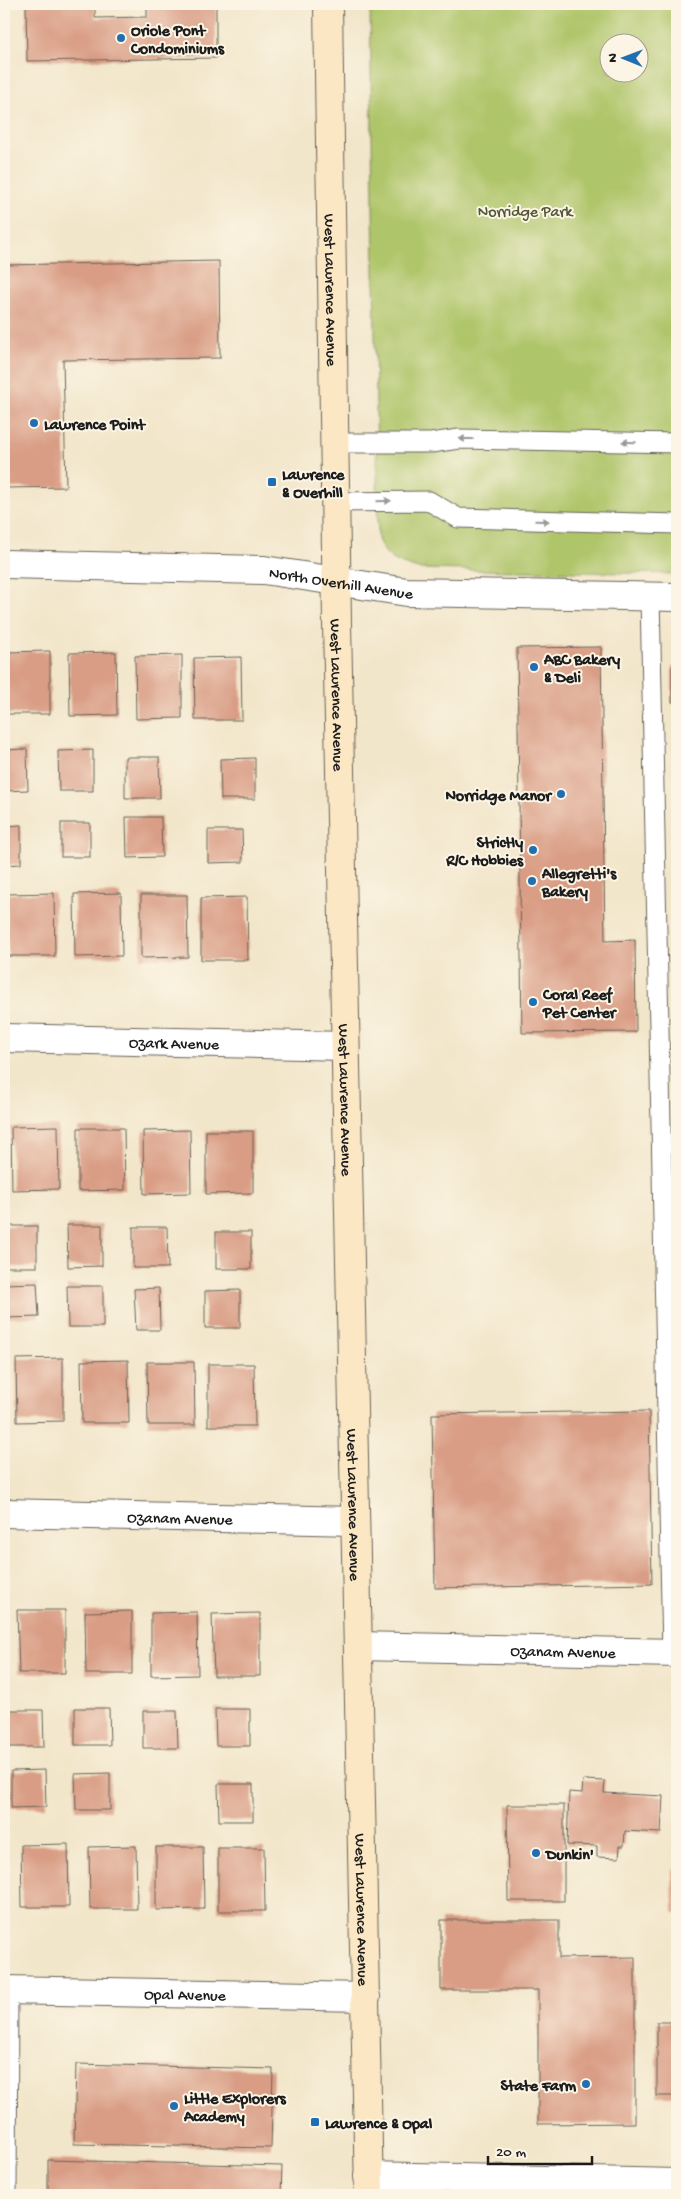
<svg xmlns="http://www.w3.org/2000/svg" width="681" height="2199" viewBox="0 0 681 2199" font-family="'Gochi Hand',sans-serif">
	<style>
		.green { fill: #afc569; stroke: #667042; fill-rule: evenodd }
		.building { fill: #d99c84 }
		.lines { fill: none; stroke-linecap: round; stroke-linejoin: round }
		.service-casing { stroke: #676359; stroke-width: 21 }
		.minor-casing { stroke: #676359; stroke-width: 30 }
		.secondary-casing { stroke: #676359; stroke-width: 30 }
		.service { stroke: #fff; stroke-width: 19 }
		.minor { stroke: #fff; stroke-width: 28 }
		.secondary { stroke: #fbe7c3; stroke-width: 28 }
		.oneway { fill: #999 }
		.poi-dot { fill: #1f6fb2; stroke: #fcf5e5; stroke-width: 2 }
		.labels { text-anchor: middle; stroke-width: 4; stroke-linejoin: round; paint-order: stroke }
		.poi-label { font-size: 16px; font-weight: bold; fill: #1c1c1c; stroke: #fcf5e5; text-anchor: start }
		.park-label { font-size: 16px; fill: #4f5737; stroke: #fcf5e5 }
		.street-label { font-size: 16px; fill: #1c1c1c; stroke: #fcf5e5 }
	</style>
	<rect width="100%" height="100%" fill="#fcf5e5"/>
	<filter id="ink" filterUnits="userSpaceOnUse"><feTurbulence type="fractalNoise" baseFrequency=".02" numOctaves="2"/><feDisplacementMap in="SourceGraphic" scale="10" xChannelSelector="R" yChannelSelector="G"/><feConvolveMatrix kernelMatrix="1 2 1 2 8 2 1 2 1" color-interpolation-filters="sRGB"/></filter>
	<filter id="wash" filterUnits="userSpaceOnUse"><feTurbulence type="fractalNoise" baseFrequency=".0096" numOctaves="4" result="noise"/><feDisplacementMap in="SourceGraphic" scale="20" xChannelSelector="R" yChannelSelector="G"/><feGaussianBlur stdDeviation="1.12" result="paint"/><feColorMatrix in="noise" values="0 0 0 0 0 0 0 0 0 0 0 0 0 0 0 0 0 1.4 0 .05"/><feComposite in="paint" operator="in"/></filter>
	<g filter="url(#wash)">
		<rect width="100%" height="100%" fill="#f2e6ca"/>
		<path class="green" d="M370,4H677V574L418,569C397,562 387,561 378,539ZM608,42H638V72H608Z"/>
		<g id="blocks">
			<g class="building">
				<polygon points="26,4 95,4 95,18 147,17 147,4 216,4 216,58 27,61"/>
				<polygon points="219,261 220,358 63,360 66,487 4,488 4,265"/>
				<polygon points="601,647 605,941 635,940 636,1032 522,1033 517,648"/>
				<polygon points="50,651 50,714 4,714 4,652"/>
				<polygon points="116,652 117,715 70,716 69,653"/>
				<polygon points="182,655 182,718 136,719 135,656"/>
				<polygon points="241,657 242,720 195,720 194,658"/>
				<rect x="672" y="666" width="5" height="36"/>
				<rect x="673" y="739" width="4" height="36"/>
				<polygon points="27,749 28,790 4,791 4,750"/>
				<polygon points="93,750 93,791 59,791 58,751"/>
				<polygon points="125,757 159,757 160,798 125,798"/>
				<polygon points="255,758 255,799 221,799 220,759"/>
				<polygon points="126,817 161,817 162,857 127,858"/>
				<rect x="61" y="823" width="29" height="34"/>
				<polygon points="21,825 21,864 4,865 4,826"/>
				<polygon points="208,830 242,830 243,862 208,863"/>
				<polygon points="54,893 55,956 8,956 7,894"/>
				<polygon points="121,893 122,956 75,957 74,894"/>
				<polygon points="141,895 187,895 188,957 141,958"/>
				<polygon points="247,897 248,960 201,960 201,898"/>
				<polygon points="674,928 677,928 677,963 673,963"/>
				<polygon points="675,991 677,991 677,1027 673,1027"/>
				<polygon points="58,1126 59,1189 12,1190 11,1127"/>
				<polygon points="78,1128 124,1128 125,1190 78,1191"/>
				<polygon points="190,1130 191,1193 144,1194 143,1131"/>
				<polygon points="206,1131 253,1131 253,1193 206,1194"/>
				<polygon points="67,1225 102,1225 102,1266 68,1267"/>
				<rect x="4" y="1226" width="33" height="41"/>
				<polygon points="133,1227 167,1227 168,1268 133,1268"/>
				<rect x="216" y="1232" width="35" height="37"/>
				<polygon points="37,1283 39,1317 4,1318 4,1284"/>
				<polygon points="67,1286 103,1286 103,1327 68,1327"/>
				<polygon points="159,1288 160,1330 136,1330 134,1289"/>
				<polygon points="240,1290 240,1328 205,1328 205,1291"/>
				<polygon points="63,1358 63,1421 17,1422 16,1359"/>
				<polygon points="128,1360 129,1423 82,1423 81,1361"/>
				<polygon points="147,1362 194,1362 195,1425 148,1425"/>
				<polygon points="208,1364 254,1364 255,1426 208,1426"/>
				<polygon points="649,1411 652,1584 435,1588 432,1414"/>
				<polygon points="17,1610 65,1610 65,1673 19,1673"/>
				<polygon points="132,1611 132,1674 86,1674 85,1612"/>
				<polygon points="197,1612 198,1675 151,1676 151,1613"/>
				<polygon points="260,1613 260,1676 214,1676 212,1614"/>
				<polygon points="75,1708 109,1708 110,1745 75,1745"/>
				<polygon points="215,1709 250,1709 250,1746 216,1746"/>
				<polygon points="9,1710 43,1710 44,1747 9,1747"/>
				<polygon points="143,1711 177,1711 178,1748 143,1748"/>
				<polygon points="45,1770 46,1807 11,1808 11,1771"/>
				<polygon points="110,1773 110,1810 76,1810 75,1774"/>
				<polygon points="583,1780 605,1781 604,1793 663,1796 661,1833 625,1831 624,1846 620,1846 619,1858 597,1857 597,1846 567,1845 569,1792 582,1793"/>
				<polygon points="218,1784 253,1784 253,1821 219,1821"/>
				<polygon points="507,1805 564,1805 564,1901 508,1901"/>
				<polygon points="68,1844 69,1907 22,1907 21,1845"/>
				<polygon points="136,1846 137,1909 90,1909 89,1847"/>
				<polygon points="156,1847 203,1847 204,1909 156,1910"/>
				<polygon points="218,1848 264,1848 265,1911 218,1911"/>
				<polygon points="672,1870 677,1870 677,1913 673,1913"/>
				<polygon points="441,1920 559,1920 559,1958 635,1957 635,2123 538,2124 538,1990 441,1990"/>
				<rect x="657" y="2022" width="20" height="74"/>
				<polygon points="76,2064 273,2069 271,2148 74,2144"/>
				<polygon points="48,2160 282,2166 281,2195 48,2195"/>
			</g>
		</g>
	</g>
	<g filter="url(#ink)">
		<use href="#blocks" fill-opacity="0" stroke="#676359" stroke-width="1"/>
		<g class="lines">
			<defs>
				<g id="service">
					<polyline points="334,443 431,443 459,439 677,443"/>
					<polyline points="336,502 429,501 458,518 677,524"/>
					<polyline points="650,596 672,1653"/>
					<polyline points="7,2195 8,1990"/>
				</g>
				<g id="minor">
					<path id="s1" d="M4,564L264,570L407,592L677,597"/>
					<path id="s2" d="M4,1038L345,1046"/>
					<path id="s3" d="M4,1513L355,1521"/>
					<path id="s4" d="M358,1646L677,1653"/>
					<path id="s5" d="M4,1990L366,1997"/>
					<polyline points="368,2176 677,2183"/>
				</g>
				<g id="secondary">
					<path id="s6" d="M328,4L337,623L369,2195"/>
				</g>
			</defs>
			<use href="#service" class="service-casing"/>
			<use href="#minor" class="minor-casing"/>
			<use href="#secondary" class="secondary-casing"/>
			<use href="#service" class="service"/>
			<use href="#minor" class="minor"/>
			<use href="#secondary" class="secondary"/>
		</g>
		<defs><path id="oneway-solid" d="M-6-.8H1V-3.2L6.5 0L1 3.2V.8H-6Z" transform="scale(1.25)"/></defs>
		<g class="oneway">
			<use href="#oneway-solid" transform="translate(466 439) rotate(-180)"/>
			<use href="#oneway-solid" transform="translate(629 442) rotate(-179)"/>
			<use href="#oneway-solid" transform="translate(384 501) rotate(-1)"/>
			<use href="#oneway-solid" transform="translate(542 521) rotate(2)"/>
		</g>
	</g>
	<g class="poi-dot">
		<circle cx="121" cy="38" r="5"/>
		<circle cx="34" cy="423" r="5"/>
		<rect x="267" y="477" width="10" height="10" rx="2.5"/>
		<circle cx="534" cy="667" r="5"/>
		<circle cx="561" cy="794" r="5"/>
		<circle cx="533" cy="850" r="5"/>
		<circle cx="532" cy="881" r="5"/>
		<circle cx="533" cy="1002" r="5"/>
		<circle cx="536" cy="1853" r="5"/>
		<circle cx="586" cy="2084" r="5"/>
		<circle cx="174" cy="2106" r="5"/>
		<rect x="310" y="2117" width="10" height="10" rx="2.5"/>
	</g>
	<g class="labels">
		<g class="poi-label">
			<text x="131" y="35">Oriole Pont<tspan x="131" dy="18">Condominiums</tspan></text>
			<text x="44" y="429">Lawrence Point</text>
			<text x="282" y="479">Lawrence<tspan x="282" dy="18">&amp; Overhill</tspan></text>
			<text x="544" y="664">ABC Bakery<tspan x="544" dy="18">&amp; Deli</tspan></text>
			<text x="551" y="800" text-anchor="end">Norridge Manor</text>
			<text x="523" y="847" text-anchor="end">Strictly<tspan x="523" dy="18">R/C Hobbies</tspan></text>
			<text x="542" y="878">Allegretti's<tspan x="542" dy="18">Bakery</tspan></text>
			<text x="543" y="999">Coral Reef<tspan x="543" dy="18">Pet Center</tspan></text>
			<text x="546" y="1859">Dunkin'</text>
			<text x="576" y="2090" text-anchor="end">State Farm</text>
			<text x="184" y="2103">Little Explorers<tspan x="184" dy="18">Academy</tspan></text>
			<text x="325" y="2128">Lawrence &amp; Opal</text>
		</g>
		<g class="park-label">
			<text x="525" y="216">Norridge Park</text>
		</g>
		<g class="street-label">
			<text dy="6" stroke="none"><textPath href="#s6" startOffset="286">West Lawrence Avenue</textPath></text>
			<text dy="6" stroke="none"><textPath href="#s1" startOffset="338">North Overhill Avenue</textPath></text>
			<text dy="6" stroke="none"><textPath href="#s6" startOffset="691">West Lawrence Avenue</textPath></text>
			<text dy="6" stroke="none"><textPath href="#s2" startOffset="170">Ozark Avenue</textPath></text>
			<text dy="6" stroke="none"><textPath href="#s6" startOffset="1096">West Lawrence Avenue</textPath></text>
			<text dy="6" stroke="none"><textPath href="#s6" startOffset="1501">West Lawrence Avenue</textPath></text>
			<text dy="6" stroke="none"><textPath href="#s3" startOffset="176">Ozanam Avenue</textPath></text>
			<text dy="6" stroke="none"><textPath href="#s4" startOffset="205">Ozanam Avenue</textPath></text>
			<text dy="6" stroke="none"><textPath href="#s6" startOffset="1906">West Lawrence Avenue</textPath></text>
			<text dy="6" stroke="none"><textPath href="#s5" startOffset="181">Opal Avenue</textPath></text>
		</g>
	</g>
	<rect width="681" height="2199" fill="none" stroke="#fcf5e5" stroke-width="20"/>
	<g transform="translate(624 58) rotate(271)"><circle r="24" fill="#fcf5e5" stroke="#a29e95"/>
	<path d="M0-4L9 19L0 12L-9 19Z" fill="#1f6fb2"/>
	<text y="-8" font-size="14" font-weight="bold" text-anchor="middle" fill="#1c1c1c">N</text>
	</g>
	<path d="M488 2156v8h104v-8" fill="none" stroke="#1c1c1c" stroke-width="2.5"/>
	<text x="496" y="2156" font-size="15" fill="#1c1c1c" stroke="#fcf5e5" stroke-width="4" paint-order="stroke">20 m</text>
</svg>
